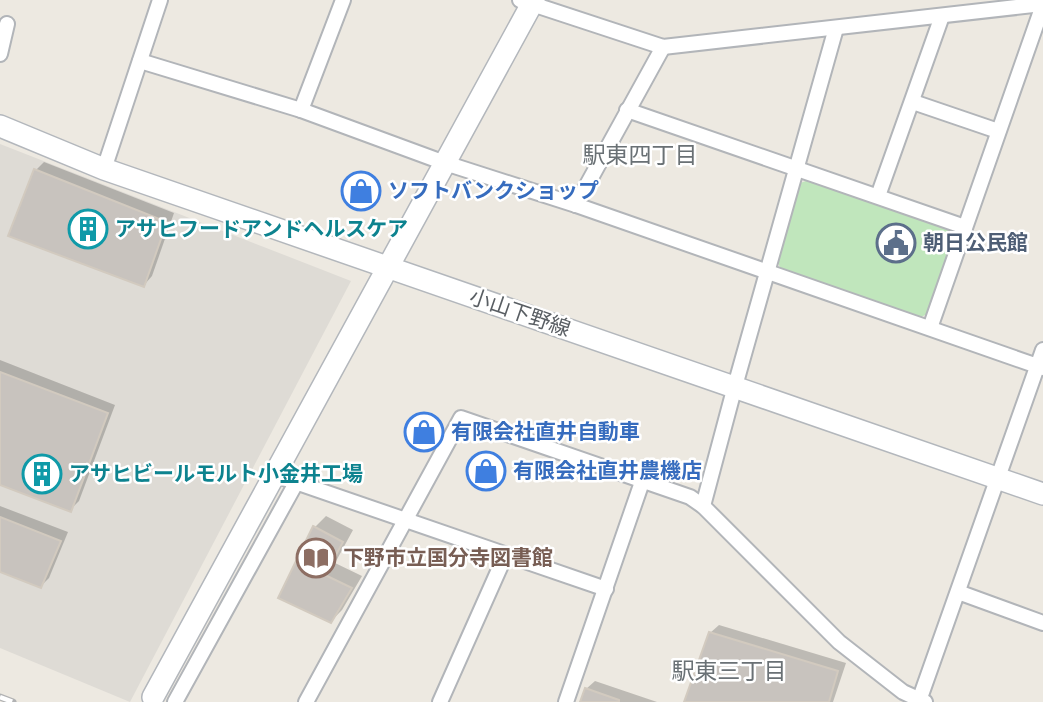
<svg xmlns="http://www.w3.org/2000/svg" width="1043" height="702" viewBox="0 0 1043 702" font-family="Montserrat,'Noto Sans JP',sans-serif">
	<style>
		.industrial { fill: #dedbd5 }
		.green { fill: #c0e6bc }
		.shadow { fill: #0003 }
		.building { fill: #c8c3be; stroke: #d2cabf; stroke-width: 2 }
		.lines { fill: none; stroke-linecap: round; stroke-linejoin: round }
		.street-casing { stroke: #b2b5b9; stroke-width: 18 }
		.secondary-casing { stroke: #b3b7bc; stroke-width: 24 }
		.street { stroke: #fff; stroke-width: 14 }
		.secondary { stroke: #fff; stroke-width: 21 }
		.rail-casing { stroke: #b1b2b3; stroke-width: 7 }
		.rail { stroke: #fff; stroke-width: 4.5; stroke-dasharray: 13; stroke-linecap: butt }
		.labels { text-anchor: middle; stroke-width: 5; stroke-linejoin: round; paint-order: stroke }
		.shop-label { font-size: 21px; font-weight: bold; fill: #366cbe; stroke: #fff; text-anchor: start }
		.culture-label { font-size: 21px; font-weight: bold; fill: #0d838f; stroke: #fff; text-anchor: start }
		.service-label { font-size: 21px; font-weight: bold; fill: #4e5e75; stroke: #fff; text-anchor: start }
		.street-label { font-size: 21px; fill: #595e63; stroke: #fff }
		.education-label { font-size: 21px; font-weight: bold; fill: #785e54; stroke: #fff; text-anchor: start }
		.neighbourhood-label { font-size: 23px; fill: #6a7175; stroke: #fff }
	</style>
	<rect width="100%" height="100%" fill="#ede9e1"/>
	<polygon class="industrial" points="0,144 351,281 130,702 0,648"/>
	<polygon class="green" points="809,180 950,229 955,237 929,313 919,318 781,270 777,260 800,183"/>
	<g class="shadow">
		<polygon points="44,162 174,213 152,276 144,285 36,170"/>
		<polygon points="0,360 115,405 79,501 71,509 0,483"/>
		<polygon points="0,506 68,532 49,578 41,586 0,570"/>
		<polygon points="326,516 353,530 335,563 362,576 342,610 331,621 281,597 315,527"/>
		<polygon points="719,625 846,663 833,702 686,702 710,633"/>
		<polygon points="595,681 657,702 582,702 586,689"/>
	</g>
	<g class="building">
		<polygon points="34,169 167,222 144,287 8,236"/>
		<polygon points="0,372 108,413 71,512 0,485"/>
		<polygon points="0,517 61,541 41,588 0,572"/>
		<polygon points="313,526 343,542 325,575 352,588 331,623 278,598"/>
		<polygon points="709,632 838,671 829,702 684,702"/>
		<polygon points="585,688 619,700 619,702 580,702"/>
	</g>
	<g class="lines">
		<defs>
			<g id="street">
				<polyline points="520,0 663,47 1043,4"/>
				<polyline points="0,54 7,24"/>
				<polyline points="140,61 301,110 445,163 576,205 1043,368"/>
				<polyline points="913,102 998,131"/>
				<polyline points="301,110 343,0"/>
				<polyline points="627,110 965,227"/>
				<polyline points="104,169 160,0"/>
				<polyline points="878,196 942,16"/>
				<polyline points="576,205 663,47"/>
				<polyline points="930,328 1043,5"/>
				<polyline points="275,475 606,589"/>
				<polyline points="703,506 735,386 836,28"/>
				<polyline points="958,592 1043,623"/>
				<polyline points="920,698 1043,350"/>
				<polyline points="175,702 296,483"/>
				<polyline points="306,702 461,418 690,497 703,506 839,642 903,692 925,702"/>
				<polyline points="440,702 505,556"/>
				<polyline points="566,702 642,482"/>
			</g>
			<g id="secondary">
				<polyline points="0,126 104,169 1043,494"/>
				<polyline points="153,697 534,0"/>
			</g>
		</defs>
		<use href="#street" class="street-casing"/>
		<use href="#secondary" class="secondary-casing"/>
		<use href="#street" class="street"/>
		<use href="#secondary" class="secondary"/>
		<defs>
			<polyline id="rail" points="0,697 13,702"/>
		</defs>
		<use href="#rail" class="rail-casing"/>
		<use href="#rail" class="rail"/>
	</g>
	<defs>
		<symbol id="shop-ring" viewBox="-11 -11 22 22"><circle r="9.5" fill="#fff" stroke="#3f7fe0" stroke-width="1.5"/><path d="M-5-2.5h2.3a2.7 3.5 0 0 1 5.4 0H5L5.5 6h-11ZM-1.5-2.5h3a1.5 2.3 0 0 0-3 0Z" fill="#3f7fe0"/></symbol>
		<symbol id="building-ring" viewBox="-11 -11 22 22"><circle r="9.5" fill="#fff" stroke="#0f9aa8" stroke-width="1.5"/><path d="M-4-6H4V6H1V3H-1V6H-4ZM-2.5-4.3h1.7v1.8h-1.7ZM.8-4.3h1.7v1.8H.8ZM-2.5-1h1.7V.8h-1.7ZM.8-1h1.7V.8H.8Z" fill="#0f9aa8"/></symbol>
		<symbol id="civic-ring" viewBox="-11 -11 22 22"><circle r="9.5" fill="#fff" stroke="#5c6f8a" stroke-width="1.5"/><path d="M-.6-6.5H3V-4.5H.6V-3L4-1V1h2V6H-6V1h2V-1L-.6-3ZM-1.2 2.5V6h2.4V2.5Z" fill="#5c6f8a"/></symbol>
		<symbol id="library-ring" viewBox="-11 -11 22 22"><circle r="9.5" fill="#fff" stroke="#8d6e63" stroke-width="1.5"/><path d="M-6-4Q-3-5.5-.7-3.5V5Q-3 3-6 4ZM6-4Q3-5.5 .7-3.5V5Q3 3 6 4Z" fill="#8d6e63"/></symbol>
	</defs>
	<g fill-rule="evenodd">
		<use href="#shop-ring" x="339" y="169" width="44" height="44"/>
		<use href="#building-ring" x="66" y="207" width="44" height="44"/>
		<use href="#civic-ring" x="874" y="221" width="44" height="44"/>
		<use href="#shop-ring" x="402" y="410" width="44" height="44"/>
		<use href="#shop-ring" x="464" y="449" width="44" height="44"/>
		<use href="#building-ring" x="20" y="452" width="44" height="44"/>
		<use href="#library-ring" x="294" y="536" width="44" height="44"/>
	</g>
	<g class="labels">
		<g class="shop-label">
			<text x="388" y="198">ソフトバンクショップ</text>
			<text x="451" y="439">有限会社直井自動車</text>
			<text x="513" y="478">有限会社直井農機店</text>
		</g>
		<g class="culture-label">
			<text x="115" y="236">アサヒフードアンドヘルスケア</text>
			<text x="69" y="481">アサヒビールモルト小金井工場</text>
		</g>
		<g class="service-label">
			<text x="923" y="250">朝日公民館</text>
		</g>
		<g class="street-label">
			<text transform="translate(520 313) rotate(19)" y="7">小山下野線</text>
		</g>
		<g class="education-label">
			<text x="343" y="565">下野市立国分寺図書館</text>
		</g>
		<g class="neighbourhood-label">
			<text x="640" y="163">駅東四丁目</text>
			<text x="729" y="679">駅東三丁目</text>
		</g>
	</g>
</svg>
